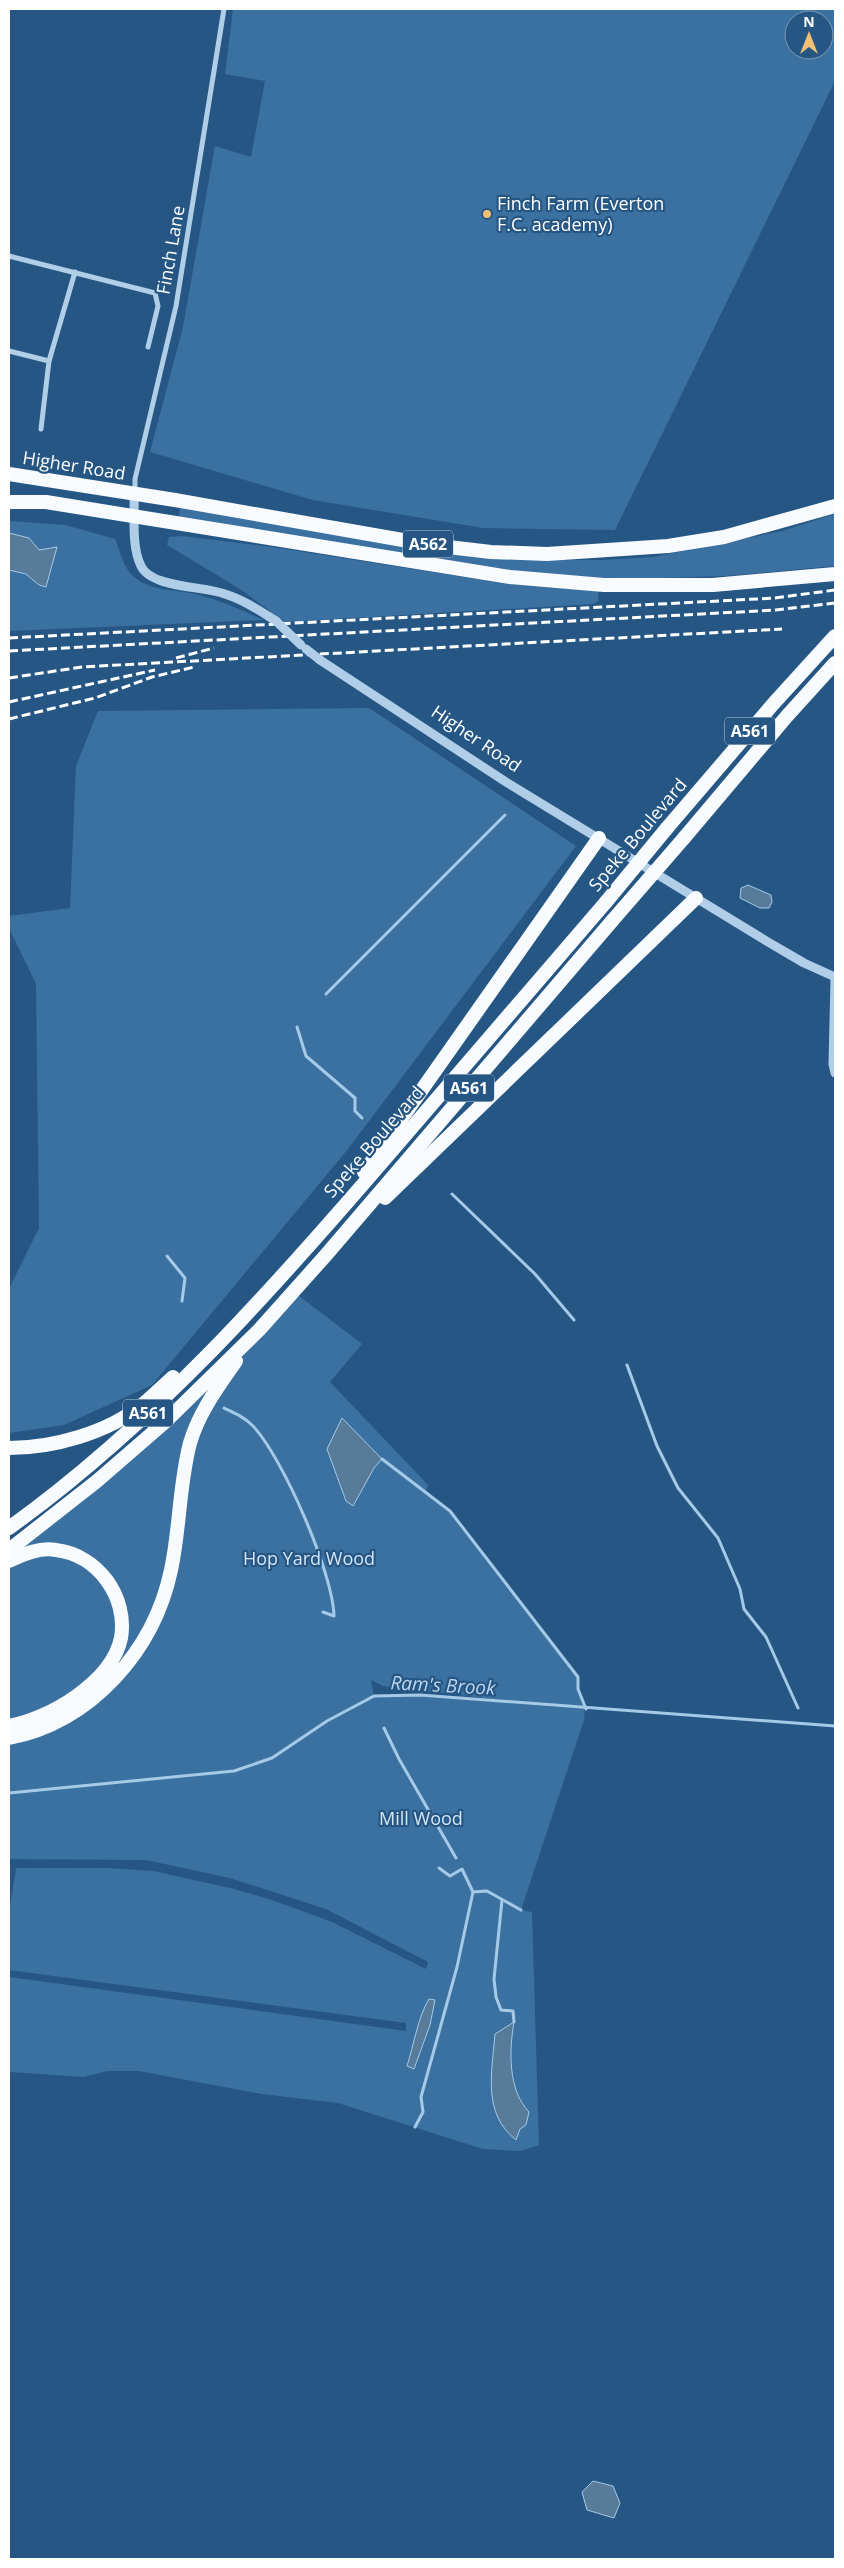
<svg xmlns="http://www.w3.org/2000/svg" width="844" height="2568" viewBox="0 0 844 2568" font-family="'Open Sans',sans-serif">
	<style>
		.green { fill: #3b71a0; fill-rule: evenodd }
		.water { fill: #597b9a; stroke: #a4cae8 }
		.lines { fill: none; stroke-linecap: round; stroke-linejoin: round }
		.stream { stroke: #a4cae8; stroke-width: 3 }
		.minor { stroke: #b0cee7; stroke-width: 5 }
		.tertiary { stroke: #b0cee7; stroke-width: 9 }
		.trunk { stroke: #f8fbfe; stroke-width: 14 }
		.rail { stroke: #fff; stroke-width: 3; stroke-dasharray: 9 4; stroke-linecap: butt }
		.tertiary-bridge { stroke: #b0cee7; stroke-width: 9 }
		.trunk-bridge { stroke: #f8fbfe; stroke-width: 14 }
		.poi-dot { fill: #f0c175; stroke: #265784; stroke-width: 2 }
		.labels { text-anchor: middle; stroke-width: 4.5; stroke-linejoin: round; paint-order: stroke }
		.shield { fill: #265784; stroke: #becdda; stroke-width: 1 }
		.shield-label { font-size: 16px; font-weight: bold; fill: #fff }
		.poi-label { font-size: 18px; fill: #fff; stroke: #265784; text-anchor: start }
		.street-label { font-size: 18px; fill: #fff; stroke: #265784 }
		.park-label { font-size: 18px; fill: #d3e6f6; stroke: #265784 }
		.water-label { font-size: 19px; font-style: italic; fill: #bbd7ef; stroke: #265784 }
	</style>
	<rect width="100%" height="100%" fill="#265784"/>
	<g class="green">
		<path d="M233,9H835V81L615,530L483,528L313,500L150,452L183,327L215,146L251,157L265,81L225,74ZM794,20H824V50H794Z"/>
		<polygon points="180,506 417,550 495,559 554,560 603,560 653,557 782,531 835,514 835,566 725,576 630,579 551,575 495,569 179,518"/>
		<path d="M9,521L65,525L115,539C121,552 122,566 133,576C151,592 173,589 195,594C219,600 240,609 263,620L9,631V570L26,574L39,585L46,587L53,547L39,550L29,538L9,533Z"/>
		<polygon points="182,536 272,547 502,583 598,591 598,601 593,604 285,622 240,589 167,545 169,537"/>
		<polygon points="369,708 576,846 348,1149 152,1385 64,1425 9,1433 9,1289 39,1228 36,984 9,928 9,916 70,908 76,766 98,711"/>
		<path d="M294,1292L362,1344L330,1382L428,1485L426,1491L450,1511L578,1677C578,1692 587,1705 584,1720L521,1910L532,1912L539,2145L520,2151L483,2149L338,2103L262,2094L139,2071H107L84,2077L9,2072V1977L406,2031V2023L9,1970V1913L16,1868H108L153,1871L234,1889L272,1900L332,1922L426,1969L428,1962L326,1909L230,1878L146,1860L9,1859V1738L128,1663L115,1655L82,1692L9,1726V1550L97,1481ZM371,1680L383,1686L568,1708L420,1695L374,1696Z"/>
	</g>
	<g class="water">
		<polygon points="9,533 29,538 39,550 57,547 46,587 39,585 26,574 9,570"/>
		<polygon points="748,885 771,895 772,902 769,908 760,908 740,898 741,888"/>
		<polygon points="342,1418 382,1459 374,1468 353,1506 346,1501 327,1449"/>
		<path d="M429,1999L435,2000L430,2025L414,2069L407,2066C414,2044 418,2017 429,1999Z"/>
		<path d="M514,2022C509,2051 508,2090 529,2112L526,2125L520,2129L516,2140C482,2113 492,2073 495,2034Z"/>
		<polygon points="593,2481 613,2486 620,2503 614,2518 587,2510 582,2492"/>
	</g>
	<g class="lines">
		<g class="stream">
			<polyline points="326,994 505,815"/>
			<polyline points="297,1027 306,1056 355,1098 355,1111 362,1118"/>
			<polyline points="452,1194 535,1274 574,1320"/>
			<polyline points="167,1256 185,1278 182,1301"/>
			<polyline points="627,1365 657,1446 678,1488 718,1538 740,1589 744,1609 766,1637 798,1708"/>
			<path d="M224,1408C235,1413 244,1417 253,1426C283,1458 333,1573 334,1616L323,1612"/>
			<polyline points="382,1459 450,1511 578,1677 578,1689 586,1709"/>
			<polyline points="384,1728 399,1759 456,1858"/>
			<polyline points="9,1793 234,1771 272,1758 327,1721 374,1696 420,1695 835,1726"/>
			<polyline points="473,1892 487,1891 521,1910"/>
			<polyline points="502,1900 494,1979 496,1997 501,2010 513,2011 514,2022"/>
			<polyline points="415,2127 423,2112 421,2097 457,1967 473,1892 462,1869 450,1876 439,1868"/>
		</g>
		<g class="minor">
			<polyline points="9,256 155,293 158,306 148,347"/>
			<polyline points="9,351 49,361"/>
			<polyline points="41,429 49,361 75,272"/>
			<polyline points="135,492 135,479 176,306 224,9"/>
		</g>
		<g class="tertiary">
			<path d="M134,494C135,516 131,546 141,566C151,588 204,586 225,594C244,600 260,611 276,621"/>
			<polyline points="320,660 506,782 768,942 804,963 835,977"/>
			<polyline points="835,980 833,1064 835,1073"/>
		</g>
		<g class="trunk">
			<polyline points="9,474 175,500 431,545 491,552 547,554 668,546 724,537 835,506"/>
			<polyline points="9,502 46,502 510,577 604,585 713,585 835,574"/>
			<polyline points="667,828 774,703 835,636"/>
			<polyline points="684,838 787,716 835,663"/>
			<polyline points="364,1172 599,838"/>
			<polyline points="385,1198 696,898"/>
			<path d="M9,1448C53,1448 107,1433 142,1405C153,1396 163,1386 173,1377"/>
			<path d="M9,1528C155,1423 274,1288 390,1153C462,1069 534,985 606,902"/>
			<polyline points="9,1550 97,1481 165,1422 259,1330 326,1255 612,921"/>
			<path d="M9,1561C24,1554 40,1547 56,1550C98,1555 128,1597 121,1638C112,1682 49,1719 9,1726"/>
			<path d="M9,1738C91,1722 154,1651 171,1570C180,1529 179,1485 190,1443C199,1412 218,1387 236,1361"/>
		</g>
		<g class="rail">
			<polyline points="9,638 775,598 835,590"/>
			<polyline points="9,651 776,610 835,603"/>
			<polyline points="176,658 214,648"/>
			<polyline points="9,678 82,667 782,629"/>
			<polyline points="9,702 155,670"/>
			<polyline points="9,719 95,698 152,677 194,667"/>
		</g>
		<g class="tertiary-bridge">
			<polyline points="276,621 301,645"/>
			<polyline points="306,649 320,660"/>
		</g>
		<g class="trunk-bridge">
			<polyline points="606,902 667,828"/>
			<polyline points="612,921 684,838"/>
		</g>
	</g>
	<circle class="poi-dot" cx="487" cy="214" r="5"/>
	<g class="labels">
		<g class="shield">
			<rect x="403" y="530.5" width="50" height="27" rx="4"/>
			<rect x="725" y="717.5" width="50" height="27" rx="4"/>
			<rect x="444" y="1074.5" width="50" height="27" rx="4"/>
			<rect x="123" y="1399.5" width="50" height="27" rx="4"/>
		</g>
		<g class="shield-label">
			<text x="428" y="550">A562</text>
			<text x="750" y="737">A561</text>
			<text x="469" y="1094">A561</text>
			<text x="148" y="1419">A561</text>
		</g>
		<g class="poi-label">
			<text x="497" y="210">Finch Farm (Everton<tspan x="497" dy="21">F.C. academy)</tspan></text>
		</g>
		<g class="street-label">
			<text transform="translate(171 250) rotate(-80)" y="6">Finch Lane</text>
			<text transform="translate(74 466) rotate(9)" y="6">Higher Road</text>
			<text transform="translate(476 739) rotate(34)" y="6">Higher Road</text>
			<text transform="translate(638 835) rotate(-50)" y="6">Speke Boulevard</text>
			<text transform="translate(374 1142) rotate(-49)" y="6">Speke Boulevard</text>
		</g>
		<g class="park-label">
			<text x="309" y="1565">Hop Yard Wood</text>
			<text x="421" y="1825">Mill Wood</text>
		</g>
		<g class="water-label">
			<text transform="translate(443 1685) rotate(3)" y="7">Ram's Brook</text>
		</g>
	</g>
	<rect width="844" height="2568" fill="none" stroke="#ffffff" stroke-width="20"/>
	<g transform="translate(809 35)"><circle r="24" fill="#265784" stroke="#7d9ab5"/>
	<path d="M0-4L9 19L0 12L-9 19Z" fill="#f0c175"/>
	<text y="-8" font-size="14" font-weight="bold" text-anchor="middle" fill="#ffffff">N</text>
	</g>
</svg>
